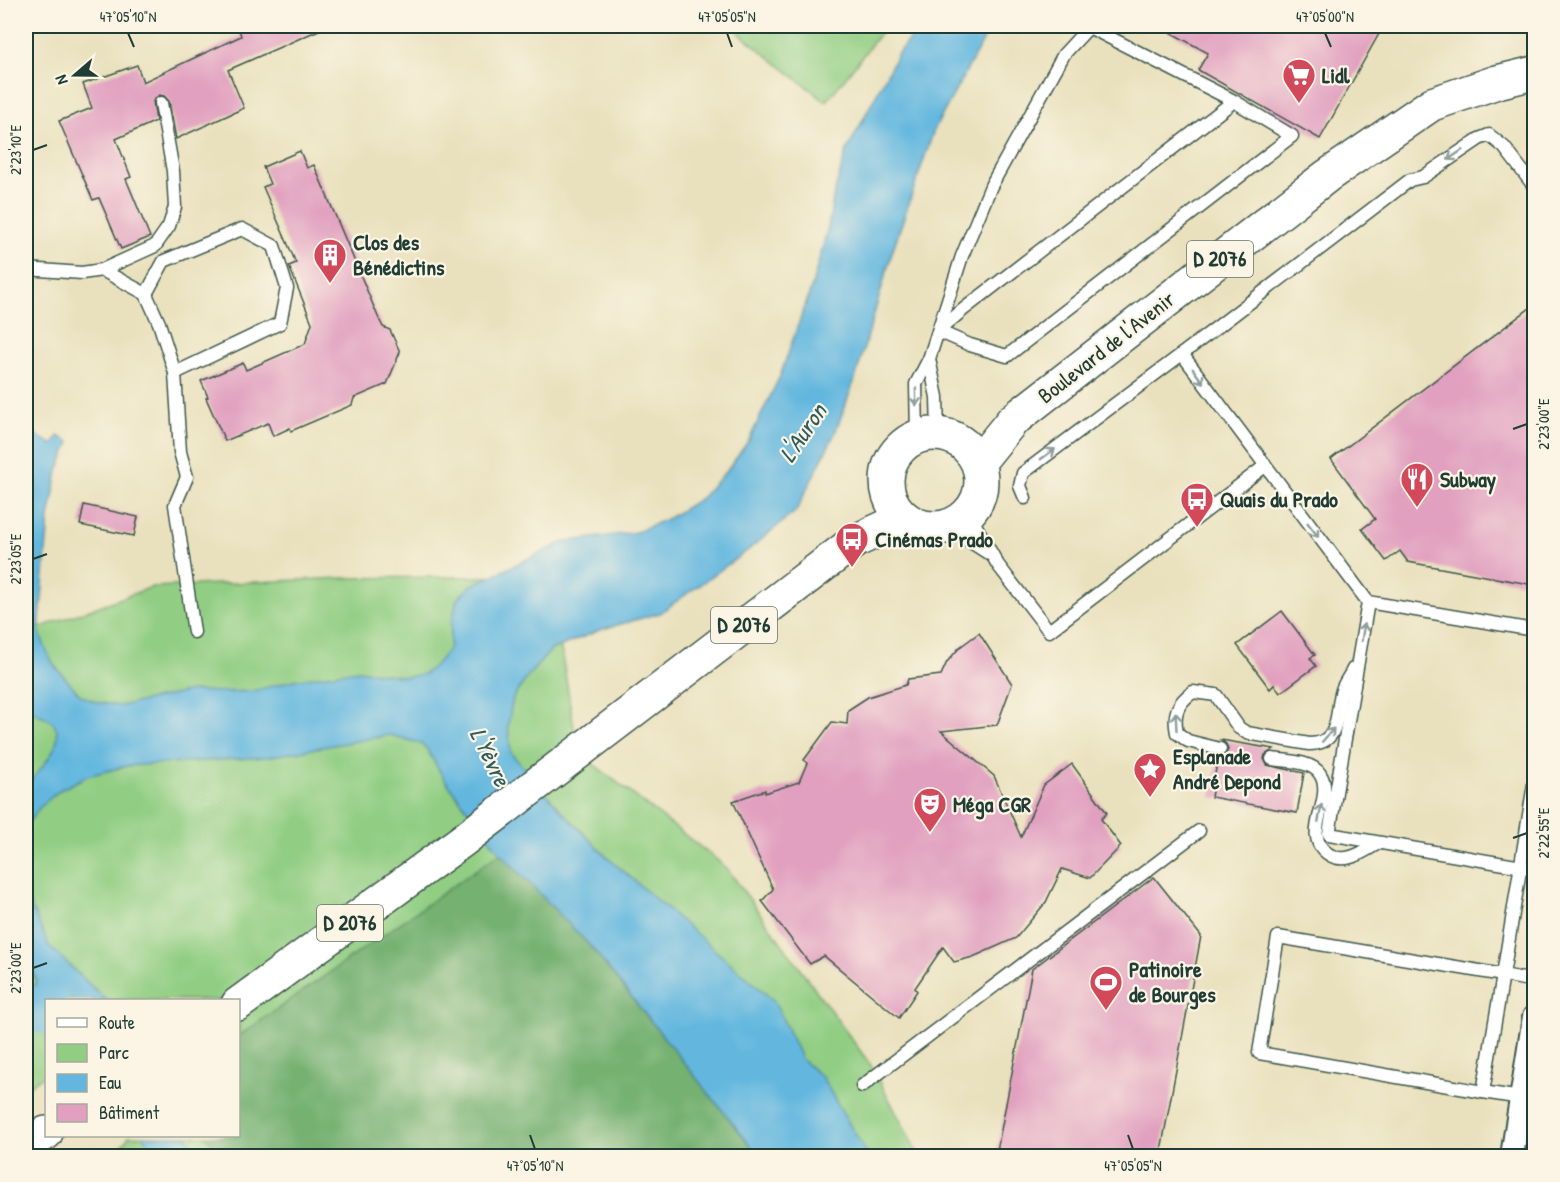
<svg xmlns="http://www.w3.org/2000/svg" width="1560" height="1182" viewBox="0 0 1560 1182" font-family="'Patrick Hand',sans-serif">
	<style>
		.green { fill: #91ce83; stroke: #58865c; stroke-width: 1.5 }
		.forest { fill: #74b171; stroke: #4a7752; stroke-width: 1.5 }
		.water { fill: #63b7df; stroke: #417a8a; stroke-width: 1.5 }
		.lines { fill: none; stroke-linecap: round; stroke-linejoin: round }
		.river { stroke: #63b7df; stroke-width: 44 }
		.building { fill: #e1a0bf }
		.service-casing { stroke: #3d5649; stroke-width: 15 }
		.minor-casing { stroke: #3d5649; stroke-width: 26 }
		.primary-casing { stroke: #3d5649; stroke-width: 36 }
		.service { stroke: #fff; stroke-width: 12 }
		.minor { stroke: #fff; stroke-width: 22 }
		.primary { stroke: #fff; stroke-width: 33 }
		.oneway { stroke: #8f9e9a }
		.ticks { fill: none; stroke: #1f3d34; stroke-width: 2 }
		.labels { text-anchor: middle; stroke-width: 4.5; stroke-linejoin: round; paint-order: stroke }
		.shield { fill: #fcf5e5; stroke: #617469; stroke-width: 1.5 }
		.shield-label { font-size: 21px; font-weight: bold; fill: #1f3d34 }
		.poi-label { font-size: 22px; font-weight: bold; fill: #1f3d34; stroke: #fcf5e5; text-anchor: start }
		.street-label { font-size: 22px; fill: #1f3d34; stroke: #fcf5e5 }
		.water-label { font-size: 24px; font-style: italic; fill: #305c5f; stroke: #fcf5e5 }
		.neatline { fill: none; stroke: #1f3d34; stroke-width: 2 }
		.ticks-label { font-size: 15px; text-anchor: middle; fill: #1f3d34 }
	</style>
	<rect width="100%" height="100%" fill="#fcf5e5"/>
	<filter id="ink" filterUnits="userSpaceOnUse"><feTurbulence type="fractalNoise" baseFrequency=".0167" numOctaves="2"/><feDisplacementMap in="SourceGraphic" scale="12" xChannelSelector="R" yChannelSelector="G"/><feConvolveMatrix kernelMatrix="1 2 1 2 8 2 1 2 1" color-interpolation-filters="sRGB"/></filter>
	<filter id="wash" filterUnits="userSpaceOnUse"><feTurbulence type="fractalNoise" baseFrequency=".008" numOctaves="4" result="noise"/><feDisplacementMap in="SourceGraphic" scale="24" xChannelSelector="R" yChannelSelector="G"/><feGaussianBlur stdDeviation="1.35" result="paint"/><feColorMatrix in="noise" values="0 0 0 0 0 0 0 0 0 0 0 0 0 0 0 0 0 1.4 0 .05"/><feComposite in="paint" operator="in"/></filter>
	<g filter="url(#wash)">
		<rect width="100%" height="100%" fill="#e9e1bd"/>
		<g class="green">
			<polygon points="736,26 886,26 826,102 740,34"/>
			<polygon points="549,576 578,752 726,867 872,1067 919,1156 759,1156 720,1106 500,854 239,1036 238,1000 46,1000 46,1014 26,961 26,653 33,630 152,587 341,578"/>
			<polygon points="26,1023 46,1031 46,1074 26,1088"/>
			<polygon points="129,1136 205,1136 225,1156 112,1156 116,1154"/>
		</g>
		<polygon class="forest" points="500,853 592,948 759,1156 225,1156 205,1136 238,1136 239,1036"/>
		<g class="water">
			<path d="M920,26H991L934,130L894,246L855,379L835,433L796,511L747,551L660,613L603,629L551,650L529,675L513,698L508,725L511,753L558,807L607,857L774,1001L802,1060L822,1077L868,1156H759L592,948L500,853L445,780L426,748L419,743L390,735L267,757L127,766L87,776L60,790L41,806L26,826V786C37,773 72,739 51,721C44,716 33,712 26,708V429L53,445L58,436L70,442L58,471L49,518L39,631L47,652L54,665L80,695L96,702L120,706L191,691L228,692L253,691L294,680L358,670L407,677L424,674L437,663L447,651L450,645L451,625L457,599L472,585L564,542L636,532L669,518L701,498L729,468L749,440L780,376L811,289L828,227L834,194L846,152L898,53Z"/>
			<polygon points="26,895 49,946 106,1000 46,1000 46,1031 26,1023 26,986 35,985 37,981 26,960"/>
			<polygon points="143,1136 186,1136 203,1156 157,1156"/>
		</g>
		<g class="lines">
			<polyline class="river" points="26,1007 46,1012"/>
		</g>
		<g id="blocks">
			<g class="building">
				<polygon points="238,26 328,26 228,70 244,108 176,139 169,101 164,96 159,95 153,101 156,121 116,139 131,177 126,179 150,237 121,249 99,198 93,200 59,121 92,108 83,84 137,65 143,82 241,36"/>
				<polygon points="1159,26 1369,26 1380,32 1320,139 1198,70 1208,53"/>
				<polygon points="300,151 307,168 314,165 379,319 383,327 390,330 400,352 387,384 354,398 352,405 291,431 290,428 273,436 268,423 225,441 206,398 208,397 201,381 243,363 246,370 305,344 312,323 289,266 296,263 263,187 270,184 263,167"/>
				<polygon points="1534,305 1534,585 1408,562 1400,551 1386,561 1362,529 1375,519 1331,459"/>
				<polygon points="84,505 138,517 134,536 80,525"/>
				<polygon points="1282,611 1315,655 1310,658 1316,666 1280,693 1274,685 1270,689 1237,645"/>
				<polygon points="979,633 1012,684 997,725 941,731 994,776 1021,837 1044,785 1072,764 1107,813 1101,819 1121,846 1090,878 1062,869 1046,902 1016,938 973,957 954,962 943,947 915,988 917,991 899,1018 824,956 810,964 762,901 773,889 733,801 765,790 765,793 799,782 807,763 804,760 832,722 847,724 848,710 868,697 906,685 908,679 941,675 947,662 960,647"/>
				<polygon points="1221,740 1274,749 1265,755 1264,759 1267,765 1304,773 1297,813 1211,797 1218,757 1225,755 1228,750 1226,744"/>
				<polygon points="1154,877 1201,936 1160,1156 996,1156 1032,969"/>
			</g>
		</g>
	</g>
	<g filter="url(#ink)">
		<use href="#blocks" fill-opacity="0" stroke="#3d5649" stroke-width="1.5"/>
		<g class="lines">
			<defs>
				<g id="service">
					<polyline points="26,269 82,273 102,270 155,246 169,226 175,207 173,171 161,103"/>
					<polyline points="102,270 146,294 159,323 175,373 180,452 187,477 175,505 194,632"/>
					<polyline points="146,294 164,261 242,229 274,246 287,288 280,323 175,373"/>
					<polyline points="1182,354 1410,180 1423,177 1479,139 1489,135 1504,147 1534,186"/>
					<polyline points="929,359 937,397 938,434"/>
					<polyline points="917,437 916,384 929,359 938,331 964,309 1234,101 1292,136 1007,356 970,345 938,331 962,256 991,186 1064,54 1089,27 1234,101"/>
					<polyline points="1025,498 1020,486 1023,473 1182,354 1368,602 1534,630"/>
					<polyline points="969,514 998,565 1049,631 1265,466"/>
					<polyline points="947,527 991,555"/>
					<polyline points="1368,602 1329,834 1534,869"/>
					<path d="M1220,749L1188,741L1177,733C1173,714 1177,703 1193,692L1216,695L1239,728L1247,733L1309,744C1342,744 1335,712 1342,690C1344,683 1350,676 1353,669"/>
					<path d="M1272,759C1286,761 1312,761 1320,774C1336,798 1300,834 1327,853C1344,866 1363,852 1378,843"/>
					<polyline points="1534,784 1503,975 1534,981"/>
					<polygon points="1278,937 1503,975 1483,1092 1259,1053"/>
					<polyline points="862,1086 1199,831"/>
					<polyline points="1483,1092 1521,1098 1534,1091"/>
				</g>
				<polyline id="minor" points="1512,1156 1534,1017"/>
				<g id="primary">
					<circle cx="934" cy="481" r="47"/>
					<polyline points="978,463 1012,421 1327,176 1432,104 1497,82 1534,73"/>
					<polyline points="238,1004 462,841 855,541 905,518"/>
					<polyline points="26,1145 46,1133"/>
				</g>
			</defs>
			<use href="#service" class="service-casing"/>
			<use href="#minor" class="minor-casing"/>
			<use href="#primary" class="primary-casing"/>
			<use href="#service" class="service"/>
			<use href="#minor" class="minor"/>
			<use href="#primary" class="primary"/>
		</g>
		<defs><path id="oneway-shaft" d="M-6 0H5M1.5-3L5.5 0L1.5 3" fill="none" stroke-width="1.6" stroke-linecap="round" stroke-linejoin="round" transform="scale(1.5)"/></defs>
		<g class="oneway">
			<use href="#oneway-shaft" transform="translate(1455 155) rotate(146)"/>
			<use href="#oneway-shaft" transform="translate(1198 376) rotate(54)"/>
			<use href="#oneway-shaft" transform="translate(916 397) rotate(89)"/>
			<use href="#oneway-shaft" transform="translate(1048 454) rotate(-36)"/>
			<use href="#oneway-shaft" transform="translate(1313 530) rotate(53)"/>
			<use href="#oneway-shaft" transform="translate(1363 632) rotate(-81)"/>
			<use href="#oneway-shaft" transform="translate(1176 721) rotate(-93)"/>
			<use href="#oneway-shaft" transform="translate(1328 735) rotate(-49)"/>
			<use href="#oneway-shaft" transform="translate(1320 813) rotate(-79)"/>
		</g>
	</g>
	<path class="ticks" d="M128,33L134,47M727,33L732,47M1325,33L1331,47M33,150L47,145M1513,429L1527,424M33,559L47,554M1513,838L1527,833M33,968L47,963M530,1135L535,1149M1128,1135L1133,1149"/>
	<defs>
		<symbol id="supermarket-pin" viewBox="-11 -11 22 30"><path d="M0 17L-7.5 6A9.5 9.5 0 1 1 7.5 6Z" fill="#d1495b" stroke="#fcf5e5"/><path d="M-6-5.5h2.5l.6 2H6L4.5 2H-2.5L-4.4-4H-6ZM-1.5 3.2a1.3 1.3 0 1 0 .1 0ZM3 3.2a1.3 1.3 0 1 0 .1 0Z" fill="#fff"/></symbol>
		<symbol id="building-pin" viewBox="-11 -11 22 30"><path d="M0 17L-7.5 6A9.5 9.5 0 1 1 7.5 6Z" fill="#d1495b" stroke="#fcf5e5"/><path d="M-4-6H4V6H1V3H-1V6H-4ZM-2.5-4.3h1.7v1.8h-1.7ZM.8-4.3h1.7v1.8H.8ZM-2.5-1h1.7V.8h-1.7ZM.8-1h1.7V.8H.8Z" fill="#fff"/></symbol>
		<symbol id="restaurant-pin" viewBox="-11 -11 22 30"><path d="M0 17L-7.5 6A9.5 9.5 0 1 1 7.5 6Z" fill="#d1495b" stroke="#fcf5e5"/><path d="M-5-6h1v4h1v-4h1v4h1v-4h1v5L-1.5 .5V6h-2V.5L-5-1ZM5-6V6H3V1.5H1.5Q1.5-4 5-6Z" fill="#fff"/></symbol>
		<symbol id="bus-pin" viewBox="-11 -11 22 30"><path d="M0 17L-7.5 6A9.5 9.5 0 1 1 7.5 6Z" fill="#d1495b" stroke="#fcf5e5"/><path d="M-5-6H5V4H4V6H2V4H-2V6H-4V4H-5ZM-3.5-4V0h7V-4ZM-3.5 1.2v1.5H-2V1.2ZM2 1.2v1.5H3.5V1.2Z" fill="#fff"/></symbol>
		<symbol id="sight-pin" viewBox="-11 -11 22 30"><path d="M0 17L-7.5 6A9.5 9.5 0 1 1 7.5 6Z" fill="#d1495b" stroke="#fcf5e5"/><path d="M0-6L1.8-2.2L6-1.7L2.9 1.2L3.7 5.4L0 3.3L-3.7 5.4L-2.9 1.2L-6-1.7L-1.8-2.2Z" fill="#fff"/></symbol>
		<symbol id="theatre-pin" viewBox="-11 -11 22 30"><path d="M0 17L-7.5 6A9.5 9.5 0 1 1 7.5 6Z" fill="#d1495b" stroke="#fcf5e5"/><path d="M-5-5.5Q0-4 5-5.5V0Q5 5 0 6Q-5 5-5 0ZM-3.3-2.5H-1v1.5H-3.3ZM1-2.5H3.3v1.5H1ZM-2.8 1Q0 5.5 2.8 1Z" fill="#fff"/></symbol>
		<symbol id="stadium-pin" viewBox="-11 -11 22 30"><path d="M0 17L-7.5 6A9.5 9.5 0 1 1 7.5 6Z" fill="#d1495b" stroke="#fcf5e5"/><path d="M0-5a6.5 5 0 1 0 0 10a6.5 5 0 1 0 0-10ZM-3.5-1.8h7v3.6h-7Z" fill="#fff"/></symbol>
	</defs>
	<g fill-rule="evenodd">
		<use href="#supermarket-pin" x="1280" y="56" width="38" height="52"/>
		<use href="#building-pin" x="311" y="236" width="38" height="52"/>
		<use href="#restaurant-pin" x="1398" y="460" width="38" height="52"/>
		<use href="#bus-pin" x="1178" y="480" width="38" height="52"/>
		<use href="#bus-pin" x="833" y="520" width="38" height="52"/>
		<use href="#sight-pin" x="1131" y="750" width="38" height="52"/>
		<use href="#theatre-pin" x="911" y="785" width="38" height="52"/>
		<use href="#stadium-pin" x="1087" y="963" width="38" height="52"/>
	</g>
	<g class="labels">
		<g class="shield">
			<rect x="1187" y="241" width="66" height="36" rx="4.5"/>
			<rect x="711" y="607" width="66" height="36" rx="4.5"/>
			<rect x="317" y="905" width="66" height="36" rx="4.5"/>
		</g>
		<g class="shield-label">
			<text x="1220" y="266">D 2076</text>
			<text x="744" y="632">D 2076</text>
			<text x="350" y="930">D 2076</text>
		</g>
		<g class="poi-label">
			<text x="1322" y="83">Lidl</text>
			<text x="353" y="250">Clos des<tspan x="353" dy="25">Bénédictins</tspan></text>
			<text x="1440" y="487">Subway</text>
			<text x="1220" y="507">Quais du Prado</text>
			<text x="875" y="547">Cinémas Prado</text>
			<text x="1173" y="764">Esplanade<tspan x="1173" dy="25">André Depond</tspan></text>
			<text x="953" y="812">Méga CGR</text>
			<text x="1129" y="977">Patinoire<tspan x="1129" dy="25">de Bourges</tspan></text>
		</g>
		<g class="street-label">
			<text transform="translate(1106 347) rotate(-38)" y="8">Boulevard de l'Avenir</text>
		</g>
		<g class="water-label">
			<text transform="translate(803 433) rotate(-56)" y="8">L'Auron</text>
			<text transform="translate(490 757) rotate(64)" y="8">L'Yèvre</text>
		</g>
	</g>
	<rect width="1560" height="1182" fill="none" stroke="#fcf5e5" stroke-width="66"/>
	<rect x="45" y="999" width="195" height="138" fill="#fcf5e5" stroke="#a4ab9e" stroke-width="1.5"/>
	<rect x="57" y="1018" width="30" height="9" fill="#ffffff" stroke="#a4ab9e" stroke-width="1.5"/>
	<text x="99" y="1029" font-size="18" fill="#1f3d34">Route</text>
	<rect x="57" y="1044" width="30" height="18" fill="#91ce83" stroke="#a4ab9e" stroke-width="1.5"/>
	<text x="99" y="1059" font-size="18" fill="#1f3d34">Parc</text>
	<rect x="57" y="1074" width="30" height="18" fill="#63b7df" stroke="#a4ab9e" stroke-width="1.5"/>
	<text x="99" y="1089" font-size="18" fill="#1f3d34">Eau</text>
	<rect x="57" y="1104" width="30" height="18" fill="#e1a0bf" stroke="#a4ab9e" stroke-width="1.5"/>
	<text x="99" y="1119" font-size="18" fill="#1f3d34">Bâtiment</text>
	<g transform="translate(75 75) rotate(250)" stroke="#fcf5e5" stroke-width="4.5" paint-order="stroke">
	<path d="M0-4.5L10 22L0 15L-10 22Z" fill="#1f3d34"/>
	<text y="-9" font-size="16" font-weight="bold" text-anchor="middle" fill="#1f3d34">N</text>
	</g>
	<rect x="33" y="33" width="1494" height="1116" class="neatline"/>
	<g class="ticks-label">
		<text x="128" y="22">47°05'10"N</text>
		<text x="727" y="22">47°05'05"N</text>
		<text x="1325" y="22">47°05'00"N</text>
		<text transform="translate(16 150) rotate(-90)" y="5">2°23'10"E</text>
		<text transform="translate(1544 424) rotate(-90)" y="5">2°23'00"E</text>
		<text transform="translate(16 559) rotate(-90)" y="5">2°23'05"E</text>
		<text transform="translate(1544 833) rotate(-90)" y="5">2°22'55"E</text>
		<text transform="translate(16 968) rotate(-90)" y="5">2°23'00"E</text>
		<text x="535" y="1171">47°05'10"N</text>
		<text x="1133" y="1171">47°05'05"N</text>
	</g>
</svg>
